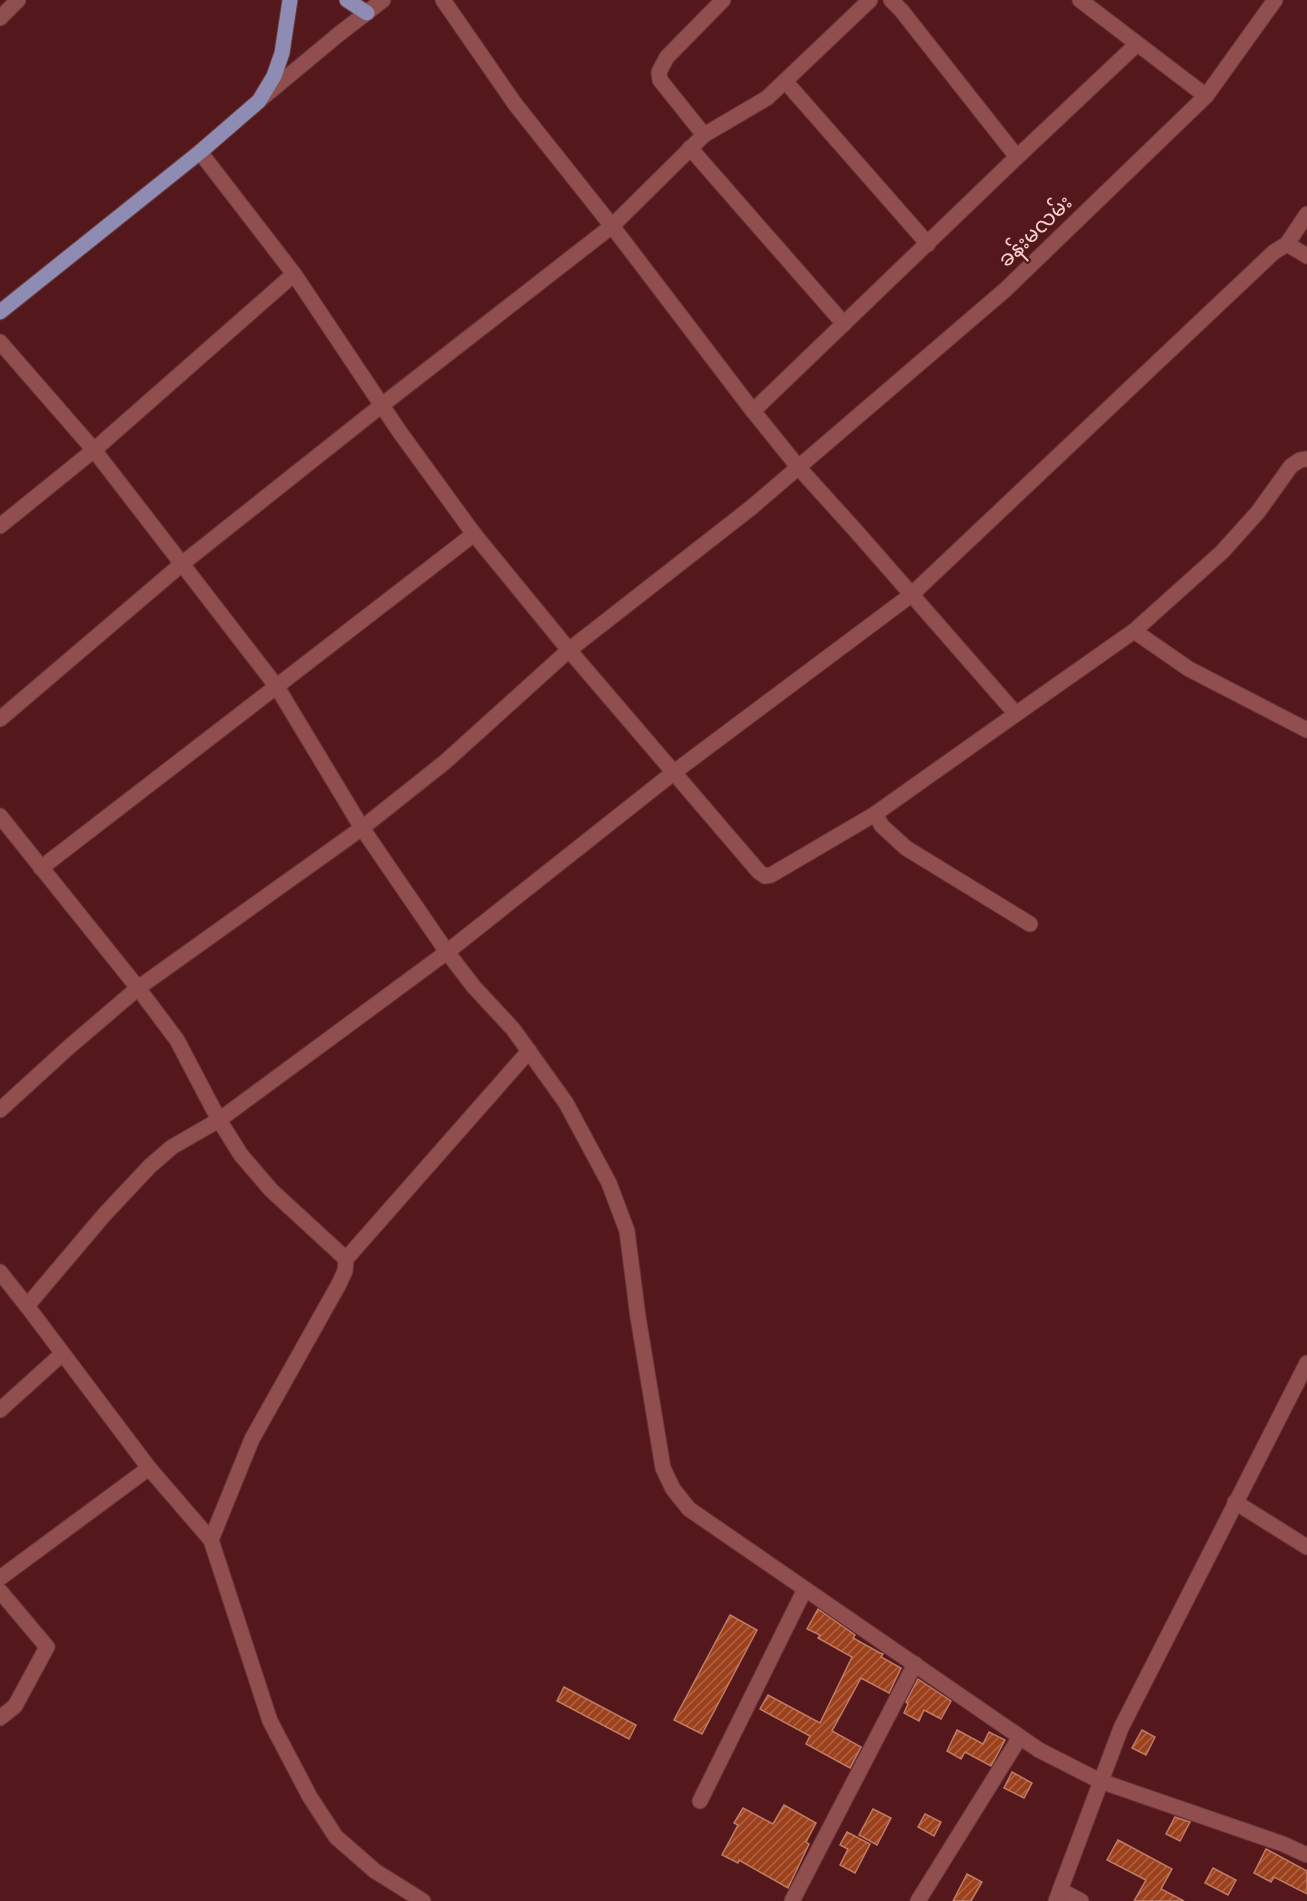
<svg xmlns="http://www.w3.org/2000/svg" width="1307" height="1901" viewBox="0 0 1307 1901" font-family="Barlow,'Noto Sans Myanmar',sans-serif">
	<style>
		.building { fill: url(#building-hatch); stroke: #bf7d66; stroke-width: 1.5 }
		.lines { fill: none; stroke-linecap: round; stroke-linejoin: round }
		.street-casing { stroke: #69363a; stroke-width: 17 }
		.primary-casing { stroke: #69363a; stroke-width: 17 }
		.street { stroke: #904e4e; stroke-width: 15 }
		.primary { stroke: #8f8cb3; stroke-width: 15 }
		.labels { text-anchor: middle; stroke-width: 4.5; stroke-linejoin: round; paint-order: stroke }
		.street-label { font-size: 21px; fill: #f8d1cf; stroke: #54181c }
	</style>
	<defs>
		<pattern id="building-hatch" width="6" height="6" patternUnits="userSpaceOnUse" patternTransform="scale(1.5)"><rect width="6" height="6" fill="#9d411d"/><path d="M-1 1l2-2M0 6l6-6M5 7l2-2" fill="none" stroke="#b06447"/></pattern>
	</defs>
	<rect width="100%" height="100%" fill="#54181c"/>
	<g class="building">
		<polygon points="818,1609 855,1635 853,1638 880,1653 883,1654 881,1657 901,1668 889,1693 861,1678 832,1731 861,1747 850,1768 806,1744 810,1736 760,1709 768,1695 820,1723 852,1657 818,1638 820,1635 807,1629"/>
		<polygon points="730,1615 757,1630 702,1734 674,1720"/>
		<polygon points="918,1679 951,1701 941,1719 924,1710 919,1721 904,1713 908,1704 906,1702"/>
		<polygon points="564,1687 636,1725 629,1739 557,1701"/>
		<polygon points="957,1730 983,1744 989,1732 1005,1740 991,1766 965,1752 961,1759 947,1751"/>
		<polygon points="1142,1730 1155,1737 1146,1755 1132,1748"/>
		<polygon points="1012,1772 1032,1783 1024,1798 1004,1788"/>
		<polygon points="784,1805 816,1823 806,1842 809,1844 788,1888 739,1860 738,1863 722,1855 738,1825 734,1823 743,1808 773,1824"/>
		<polygon points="873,1809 891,1818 877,1845 859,1835"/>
		<polygon points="925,1814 941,1822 934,1836 918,1827"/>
		<polygon points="1175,1817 1190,1822 1180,1841 1166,1834"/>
		<polygon points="847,1832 870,1844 855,1873 840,1865 848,1849 840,1845"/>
		<polygon points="1118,1840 1172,1869 1161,1889 1184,1901 1134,1901 1146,1880 1107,1860"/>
		<polygon points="1266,1849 1307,1871 1307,1894 1274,1877 1271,1882 1254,1873"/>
		<polygon points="1213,1868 1236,1880 1228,1895 1205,1883"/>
		<polygon points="967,1874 982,1882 971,1901 953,1901"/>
	</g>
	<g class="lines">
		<defs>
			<g id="street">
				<polyline points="443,0 515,104 612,226 753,411 799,468 856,531 1016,714 1134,631 1222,552 1258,512 1291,466 1300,460 1307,459"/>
				<polyline points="891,0 901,10 1017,157"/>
				<polyline points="1080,0 1206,96"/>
				<polyline points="0,18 18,0"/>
				<polyline points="785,81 928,244"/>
				<polyline points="262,98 339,34 383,0"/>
				<polyline points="704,135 660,80 659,72 667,57 723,0"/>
				<polyline points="690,148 844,324"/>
				<polyline points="200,152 294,274 399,431 474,534 569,650 759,872 765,876 771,875 875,814 1016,714"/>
				<polyline points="1307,214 1287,244 1307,256"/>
				<polyline points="0,342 94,450 277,687 362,828 390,869 447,952 474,987 513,1029 566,1103 609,1183 627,1231 638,1317 663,1468 673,1489 689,1509 1039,1750 1100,1781 1283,1844 1307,1855"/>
				<polyline points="753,411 1017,157 1137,44"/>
				<polyline points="0,526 94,450 294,274"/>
				<polyline points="1134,631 1189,669 1307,730"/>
				<polyline points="0,719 183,563 382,405 612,226 704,135 767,98 870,0"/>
				<polyline points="875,814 882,826 906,848 1030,924"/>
				<polyline points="0,816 138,988 362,828 445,762 569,650 752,507 1005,290 1206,96 1275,0"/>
				<polyline points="41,868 474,534"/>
				<polyline points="0,1110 69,1047 138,988 177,1040 219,1120 241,1155 271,1190 346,1259 345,1271 339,1284 252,1439 211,1540"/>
				<polyline points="346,1259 529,1051"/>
				<polyline points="0,1272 27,1306 149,1468 0,1578"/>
				<polyline points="27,1306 104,1215 150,1166 172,1147 219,1120 447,952 673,773 911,595 1274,252 1287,244"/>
				<polyline points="0,1410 62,1354"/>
				<polyline points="149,1468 211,1540 270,1721 310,1797 336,1837 375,1871 423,1901"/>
				<polyline points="1235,1502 1307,1547"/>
				<polyline points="0,1591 47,1647 15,1706 0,1718"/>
				<polyline points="700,1801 805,1589"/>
				<polyline points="1060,1890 1081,1901"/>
				<polyline points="792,1901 915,1664"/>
				<polyline points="918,1901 1020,1737"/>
				<polyline points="1056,1901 1121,1728 1307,1363"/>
			</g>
			<g id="primary">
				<polyline points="347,0 367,13"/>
				<polyline points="0,312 200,152 259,101 274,76 282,53 290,0"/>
			</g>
		</defs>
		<use href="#street" class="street-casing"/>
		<use href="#primary" class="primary-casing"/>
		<use href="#street" class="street"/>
		<use href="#primary" class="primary"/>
	</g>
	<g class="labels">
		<g class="street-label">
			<text transform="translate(1035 231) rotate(-44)" y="7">ခန်းမလမ်း</text>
		</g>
	</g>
</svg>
